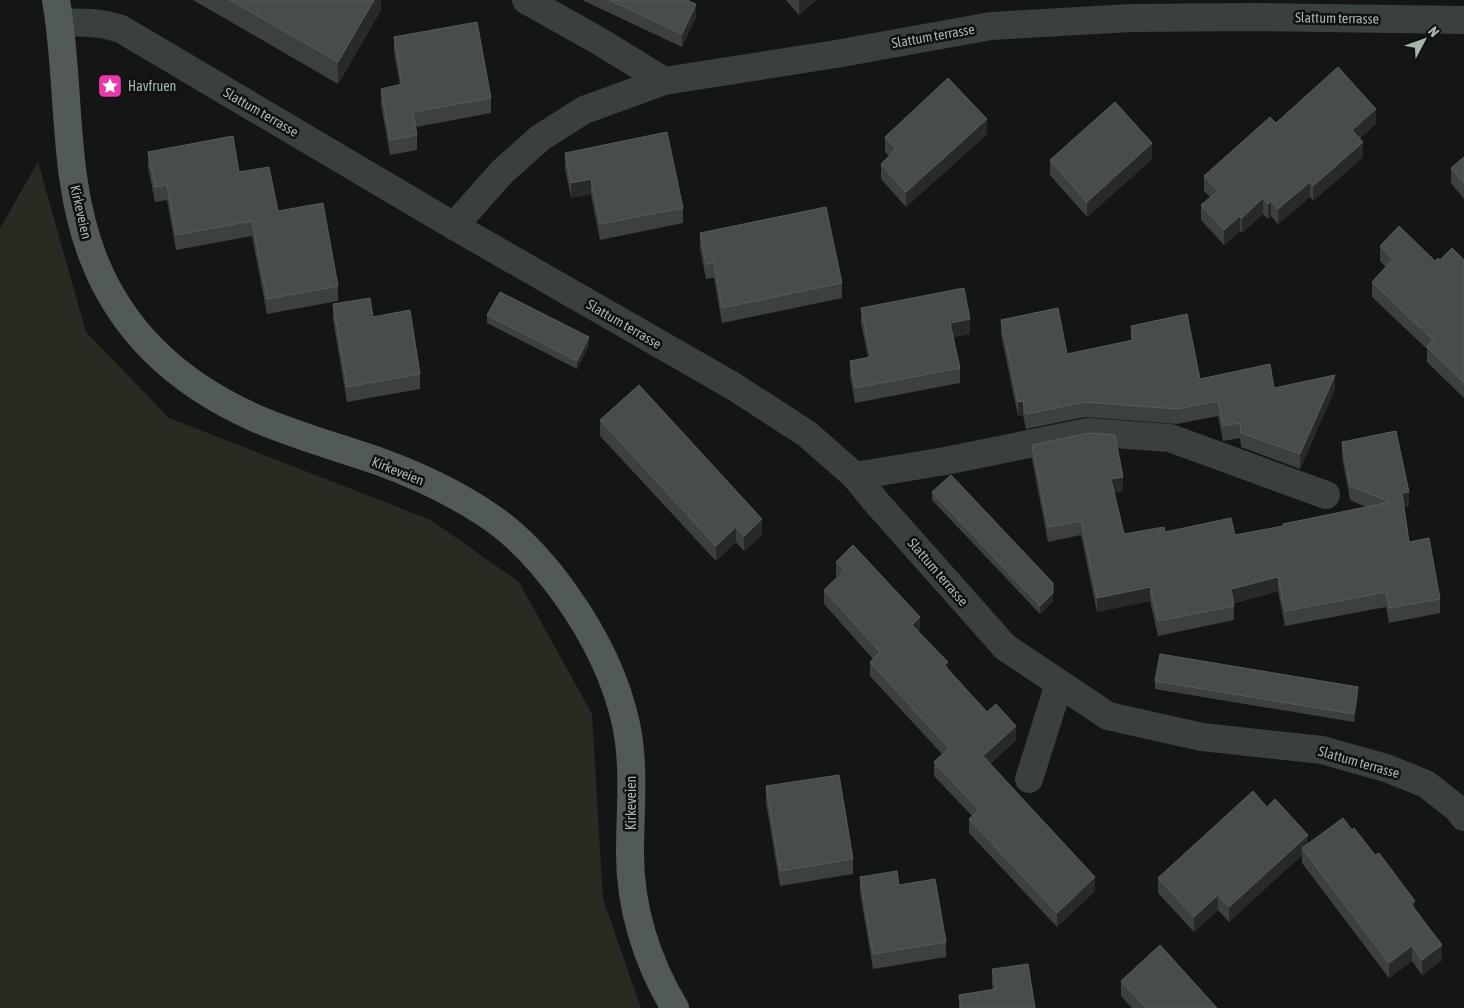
<svg xmlns="http://www.w3.org/2000/svg" width="1464" height="1008" viewBox="0 0 1464 1008" font-family="'Asap Condensed',sans-serif">
	<style>
		.green { fill: #2a2922 }
		.lines { fill: none; stroke-linecap: round; stroke-linejoin: round }
		.minor { stroke: #3a403d; stroke-width: 28 }
		.major { stroke: #515a55; stroke-width: 28 }
		.wall { fill: #3c413e }
		.shaded-wall { fill: #272a29 }
		.building { fill: #474d4a; stroke: #565e59 }
		.labels { text-anchor: middle; stroke-width: 5; stroke-linejoin: round; paint-order: stroke }
		.street-label { font-size: 14px; fill: #a6b6ac; stroke: #0f1110 }
		.poi-label { font-size: 14px; fill: #a6b6ac; stroke: #0f1110; text-anchor: start }
	</style>
	<rect width="100%" height="100%" fill="#141615"/>
	<polygon class="green" points="38,162 86,332 169,418 431,520 519,582 592,714 603,899 641,1008 0,1008 0,228"/>
	<g class="lines">
		<g class="minor">
			<polyline points="526,0 599,41 664,81"/>
			<path d="M60,23C82,22 100,22 121,29L454,226L733,386L807,434L855,476L877,503L1005,647L1108,716L1202,737L1322,750L1386,768L1426,784L1458,809L1464,817"/>
			<polyline points="454,226 502,172 540,138 584,110 664,81 836,54 991,26 1131,18 1253,17 1464,20"/>
			<polyline points="855,476 945,461 1088,432 1170,438 1326,495"/>
			<polyline points="1029,779 1059,684"/>
		</g>
		<path class="major" d="M56,0C71,85 61,175 93,257C122,333 181,385 255,418C294,435 337,447 378,461C414,474 451,491 483,512C515,532 544,564 566,595C593,633 616,678 626,724C635,766 630,810 630,854C630,908 647,962 675,1008"/>
	</g>
	<g class="wall">
		<polygon points="193,0 381,0 381,10 338,84"/>
		<polygon points="582,0 687,0 696,17 682,47"/>
		<polygon points="786,0 816,0 799,15"/>
		<polygon points="394,37 491,98 491,113 416,127 417,135 417,150 390,155 381,104 381,89 400,85 394,52"/>
		<polygon points="1376,124 1360,138 1363,157 1313,201 1310,197 1278,224 1271,216 1268,219 1263,214 1242,233 1240,231 1224,245 1201,220 1201,205 1210,197 1204,191 1204,176"/>
		<polygon points="987,134 906,207 881,179 881,164 889,156 885,152 885,137"/>
		<polygon points="148,152 239,172 278,211 338,286 338,301 267,314 252,236 176,250 167,200 155,202 148,167"/>
		<polygon points="565,153 683,208 683,223 600,240 591,194 571,198 565,168"/>
		<polygon points="1464,157 1464,199 1451,183 1451,168"/>
		<polygon points="1152,159 1087,217 1050,175 1050,160"/>
		<polygon points="700,233 842,283 842,298 722,323 714,278 706,279 700,248"/>
		<polygon points="1380,246 1435,261 1440,260 1464,260 1464,398 1427,362 1427,349 1372,297 1372,282 1386,267 1380,261"/>
		<polygon points="333,304 373,317 420,374 420,389 347,402 333,319"/>
		<polygon points="861,308 970,334 953,337 960,368 960,383 855,403 850,376 850,361 868,357 861,323"/>
		<polygon points="487,315 589,345 577,369 487,323"/>
		<polygon points="1001,320 1067,354 1131,341 1131,326 1200,379 1274,388 1335,389 1300,469 1241,447 1240,438 1223,441 1218,416 1177,424 1085,417 1026,429 1023,415 1018,416 1001,334"/>
		<polygon points="600,420 762,535 744,551 736,542 716,561 600,436"/>
		<polygon points="1342,442 1409,506 1404,507 1409,542 1440,599 1440,613 1389,623 1386,607 1285,626 1278,591 1234,603 1234,620 1158,636 1150,601 1097,612 1081,535 1048,542 1032,459 1032,445 1123,491 1114,493 1124,534 1165,532 1235,535 1283,526 1283,524 1366,507 1350,500 1342,457"/>
		<polygon points="932,492 1053,601 1040,614 932,500"/>
		<polygon points="836,562 920,631 919,632 948,669 987,712 1016,740 990,764 1095,891 1057,927 969,833 969,819 972,816 934,776 934,762 942,754 870,676 870,662 873,659 824,604 824,590 837,578 836,576"/>
		<polygon points="1155,681 1358,695 1354,722 1155,689"/>
		<polygon points="766,786 853,859 853,874 780,886 766,802"/>
		<polygon points="1267,807 1308,844 1415,909 1442,960 1422,975 1412,961 1389,978 1302,863 1302,855 1229,922 1218,910 1194,932 1158,893 1158,878"/>
		<polygon points="860,877 899,885 946,942 946,957 873,969 860,892"/>
		<polygon points="992,969 1035,1008 959,1008 959,995 993,990 992,984"/>
		<polygon points="1121,981 1217,1008 1132,1008 1121,996"/>
	</g>
	<g class="shaded-wall">
		<polygon points="374,0 381,0 381,10 338,84 338,62"/>
		<polygon points="799,0 816,0 799,15"/>
		<polygon points="696,4 696,17 682,47 682,34"/>
		<polygon points="1376,109 1376,124 1352,145 1352,130"/>
		<polygon points="987,119 987,134 906,207 906,192"/>
		<polygon points="1363,142 1363,157 1313,201 1313,186"/>
		<polygon points="1152,143 1152,159 1087,217 1087,202"/>
		<polygon points="591,179 591,194 571,198 571,183"/>
		<polygon points="1310,182 1310,197 1278,224 1278,209"/>
		<polygon points="1263,198 1263,214 1242,233 1242,218"/>
		<polygon points="1271,201 1271,216 1268,219 1268,204"/>
		<polygon points="1240,216 1240,231 1224,245 1224,230"/>
		<polygon points="970,319 970,334 950,338 950,323"/>
		<polygon points="589,337 589,345 577,369 577,361"/>
		<polygon points="1335,375 1335,389 1300,469 1300,454"/>
		<polygon points="1023,401 1023,415 1018,416 1018,402"/>
		<polygon points="1123,477 1123,491 1111,493 1111,479"/>
		<polygon points="1409,492 1409,506 1402,508 1402,493"/>
		<polygon points="762,519 762,535 744,551 744,536"/>
		<polygon points="736,527 736,542 716,561 716,546"/>
		<polygon points="1278,577 1278,591 1231,603 1231,589"/>
		<polygon points="1150,587 1150,601 1097,612 1097,598"/>
		<polygon points="1053,593 1053,601 1040,614 1040,606"/>
		<polygon points="920,617 920,631 912,639 912,625"/>
		<polygon points="948,662 948,676 944,665"/>
		<polygon points="1358,687 1358,695 1354,722 1354,714"/>
		<polygon points="1016,726 1016,740 983,770 983,756"/>
		<polygon points="1308,835 1308,850 1302,848 1302,855 1229,922 1229,907"/>
		<polygon points="1095,877 1095,891 1057,927 1057,913"/>
		<polygon points="1218,895 1218,910 1194,932 1194,917"/>
		<polygon points="1415,901 1415,916 1411,904"/>
		<polygon points="1442,945 1442,960 1422,975 1422,960"/>
		<polygon points="1412,946 1412,961 1389,978 1389,963"/>
	</g>
	<g class="building">
		<polygon points="230,0 374,0 338,62"/>
		<polygon points="609,0 687,0 696,4 682,34"/>
		<polygon points="477,22 491,98 413,112 417,135 390,140 381,89 402,84 394,37"/>
		<polygon points="1338,67 1376,109 1352,130 1363,142 1313,186 1310,182 1278,209 1271,201 1268,204 1263,198 1242,218 1240,216 1224,230 1201,205 1218,191 1204,176 1270,117 1276,123"/>
		<polygon points="948,78 987,119 906,192 881,164 896,149 885,137"/>
		<polygon points="1115,102 1152,143 1087,202 1050,160"/>
		<polygon points="667,132 683,208 600,224 591,179 571,183 565,153"/>
		<polygon points="233,136 239,172 269,167 278,211 323,203 338,286 267,299 252,221 176,235 167,185 155,187 148,152"/>
		<polygon points="1464,157 1464,184 1451,168"/>
		<polygon points="826,207 842,283 722,308 714,263 706,264 700,233"/>
		<polygon points="1399,226 1435,261 1438,258 1440,260 1452,248 1464,260 1464,383 1427,347 1433,340 1372,282 1393,259 1380,246"/>
		<polygon points="964,288 970,319 950,323 960,368 855,388 850,361 871,357 861,308"/>
		<polygon points="500,292 589,337 577,361 487,315"/>
		<polygon points="370,298 373,317 410,310 420,374 347,387 333,304"/>
		<polygon points="1058,308 1067,354 1133,340 1131,326 1187,314 1200,379 1270,364 1274,388 1335,375 1300,454 1241,433 1240,423 1223,426 1218,401 1177,409 1085,402 1026,414 1023,401 1018,402 1001,320"/>
		<polygon points="639,385 762,519 744,536 736,527 716,546 600,420"/>
		<polygon points="1396,431 1409,492 1402,493 1409,542 1429,538 1440,599 1389,608 1386,592 1285,611 1278,577 1231,589 1234,606 1158,621 1150,587 1097,598 1081,521 1048,527 1032,445 1089,433 1115,435 1123,477 1111,479 1124,534 1164,527 1165,532 1231,518 1235,535 1283,526 1283,524 1390,502 1350,486 1342,442"/>
		<polygon points="951,475 1053,583 1053,593 1040,606 932,492"/>
		<polygon points="853,545 920,617 912,625 948,662 944,665 987,712 996,704 1016,726 983,756 1095,877 1057,913 969,819 979,810 934,762 949,748 870,662 880,652 824,590 844,571 836,562"/>
		<polygon points="1160,654 1358,687 1354,714 1155,681"/>
		<polygon points="839,775 853,859 780,871 766,786"/>
		<polygon points="1253,791 1267,807 1275,799 1308,835 1229,907 1218,895 1194,917 1158,878"/>
		<polygon points="1343,818 1352,830 1354,828 1375,855 1379,853 1415,901 1411,904 1442,945 1422,960 1412,946 1389,963 1302,848"/>
		<polygon points="897,871 899,885 935,879 946,942 873,954 860,877"/>
		<polygon points="1160,945 1217,1008 1146,1008 1121,981"/>
		<polygon points="1028,964 1035,1008 961,1008 959,995 996,989 992,969"/>
	</g>
	<defs>
		<symbol id="sight-square" viewBox="-11 -11 22 22"><rect x="-9" y="-9" width="18" height="18" rx="4" fill="#ea38ac" stroke="#0f1110"/><path d="M0-6L1.8-2.2L6-1.7L2.9 1.2L3.7 5.4L0 3.3L-3.7 5.4L-2.9 1.2L-6-1.7L-1.8-2.2Z" fill="#fff"/></symbol>
	</defs>
	<g fill-rule="evenodd">
		<use href="#sight-square" x="96" y="72" width="28" height="28"/>
	</g>
	<g class="labels">
		<g class="street-label">
			<text transform="translate(1337 18) rotate(1)" y="5">Slattum terrasse</text>
			<text transform="translate(933 36) rotate(-10)" y="5">Slattum terrasse</text>
			<text transform="translate(261 112) rotate(30)" y="5">Slattum terrasse</text>
			<text transform="translate(81 212) rotate(77)" y="5">Kirkeveien</text>
			<text transform="translate(624 324) rotate(30)" y="5">Slattum terrasse</text>
			<text transform="translate(398 471) rotate(22)" y="5">Kirkeveien</text>
			<text transform="translate(938 572) rotate(49)" y="5">Slattum terrasse</text>
			<text transform="translate(1359 762) rotate(16)" y="5">Slattum terrasse</text>
			<text transform="translate(631 803) rotate(-90)" y="5">Kirkeveien</text>
		</g>
		<g class="poi-label">
			<text x="128" y="91">Havfruen</text>
		</g>
	</g>
	<g transform="translate(1424 40) rotate(49)" stroke="#0f1110" stroke-width="4" paint-order="stroke">
	<path d="M0-4L9 19L0 12L-9 19Z" fill="#a6b6ac"/>
	<text y="-8" font-size="14" font-weight="bold" text-anchor="middle" fill="#a6b6ac">N</text>
	</g>
</svg>
